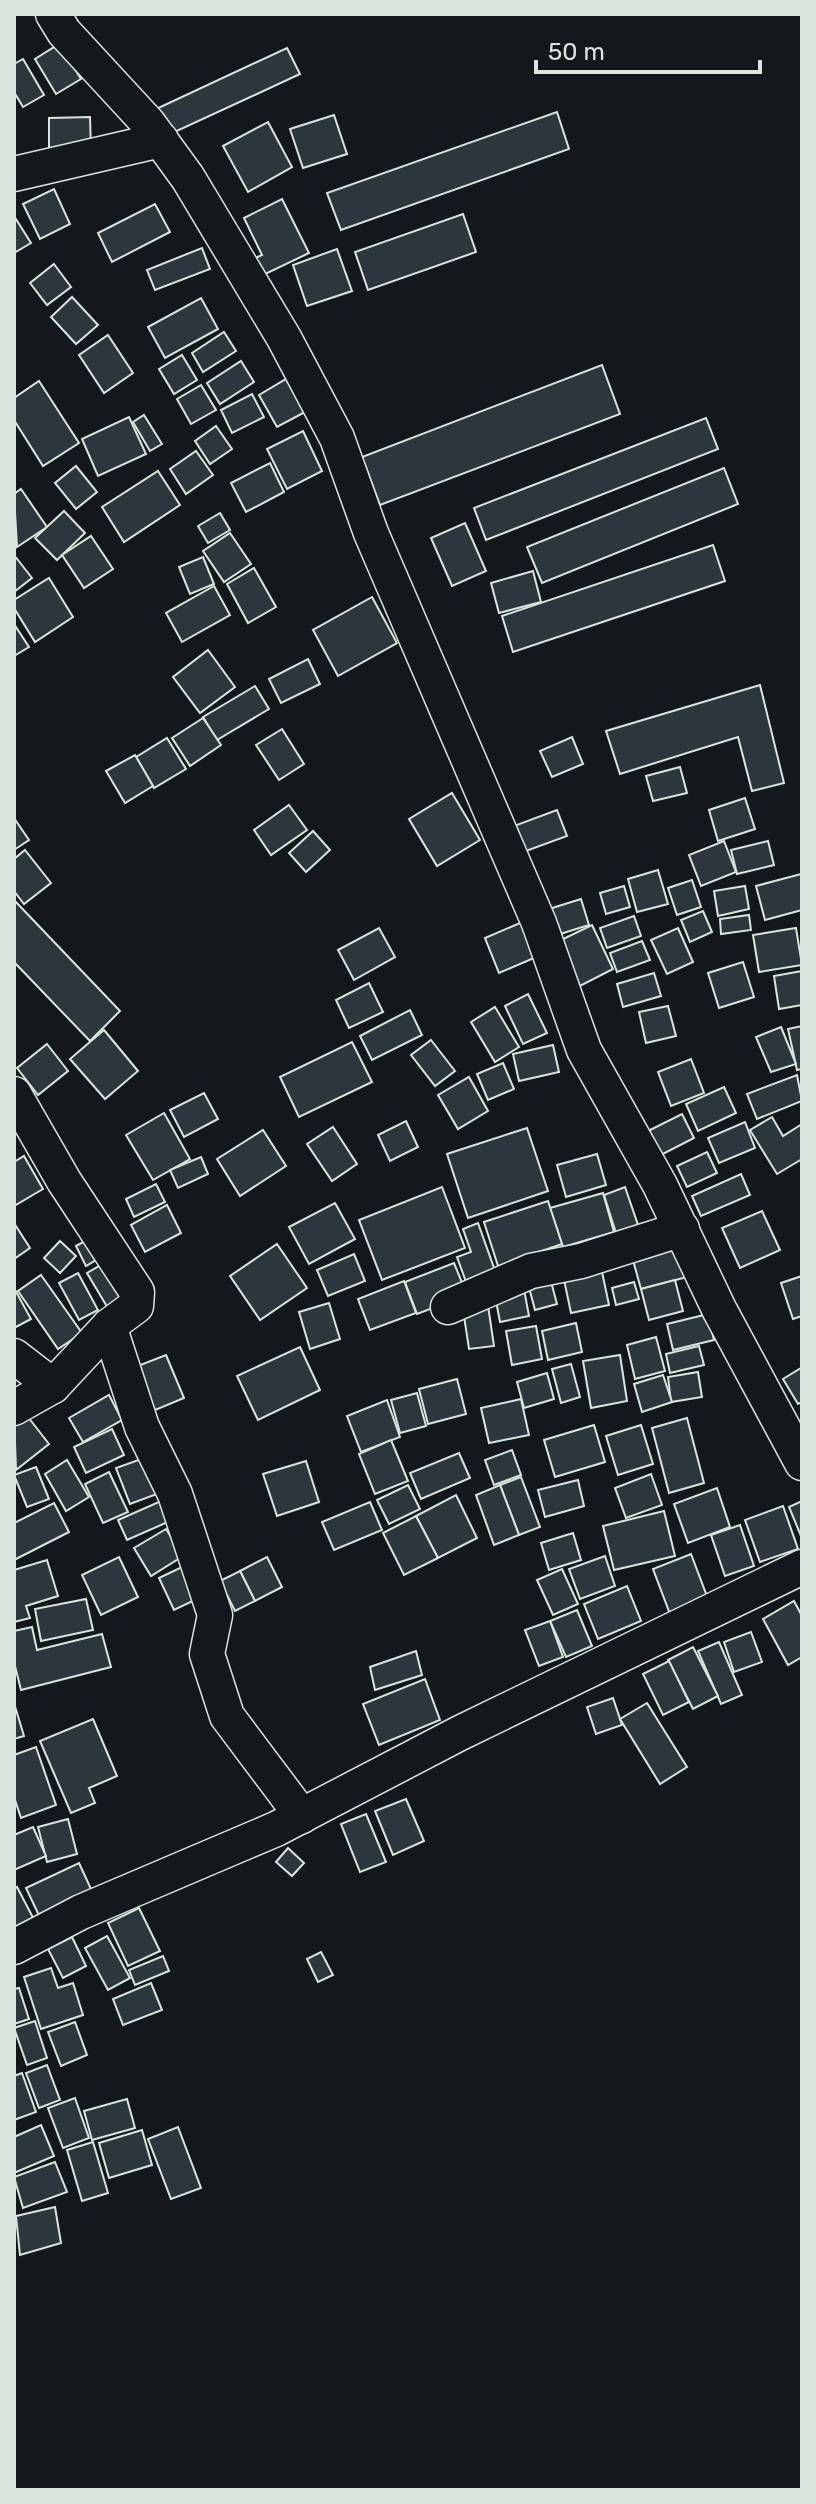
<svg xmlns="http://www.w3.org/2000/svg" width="816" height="2504" viewBox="0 0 816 2504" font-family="Rubik,sans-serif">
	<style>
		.building { fill: #2c363c; stroke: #d8e6dc; stroke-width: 2 }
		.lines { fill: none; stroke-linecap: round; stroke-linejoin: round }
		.minor-casing { stroke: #d8e6dc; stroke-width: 37 }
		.minor { stroke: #14181c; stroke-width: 34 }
	</style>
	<rect width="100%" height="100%" fill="#14181c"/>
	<g class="building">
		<polygon points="59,44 81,79 56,94 35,59"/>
		<polygon points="287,48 300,74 166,136 154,110"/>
		<polygon points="23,59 44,95 23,107 14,92 14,64"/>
		<polygon points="557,112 569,149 341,230 327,193"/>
		<polygon points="334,115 347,154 303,168 290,129"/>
		<polygon points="90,117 91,150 49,150 49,118"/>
		<polygon points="268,122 292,167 248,192 223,146"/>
		<polygon points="54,189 70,224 40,239 23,204"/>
		<polygon points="282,199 309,253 257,278 249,261 262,255 244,218"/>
		<polygon points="155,204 170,232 112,262 98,233"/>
		<polygon points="463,214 476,252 368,290 355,252"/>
		<polygon points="14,216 31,243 14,253"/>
		<polygon points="202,248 210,269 155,290 147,270"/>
		<polygon points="337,249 352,291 307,306 293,265"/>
		<polygon points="54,264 71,287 47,305 30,283"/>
		<polygon points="72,297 98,325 76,344 51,317"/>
		<polygon points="201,298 218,329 165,358 148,327"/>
		<polygon points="224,332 236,351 203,372 192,353"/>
		<polygon points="108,335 133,373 104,393 79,355"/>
		<polygon points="182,355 197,380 174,394 159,369"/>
		<polygon points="241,361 254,382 220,404 207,383"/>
		<polygon points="602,365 620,414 380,505 362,457"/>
		<polygon points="286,379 305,412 277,427 259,395"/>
		<polygon points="39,381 79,443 43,466 14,420 14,398"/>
		<polygon points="201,385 216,410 191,424 177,399"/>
		<polygon points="252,394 264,417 232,433 221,410"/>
		<polygon points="144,415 162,444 150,451 133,422"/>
		<polygon points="129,417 146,454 98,476 82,439"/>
		<polygon points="706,418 718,449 486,540 474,508"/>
		<polygon points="216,426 232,449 210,464 195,441"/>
		<polygon points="303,431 322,471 287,489 267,449"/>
		<polygon points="196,451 213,475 186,494 170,469"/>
		<polygon points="270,463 284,492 246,512 231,483"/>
		<polygon points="76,466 97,492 76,509 55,483"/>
		<polygon points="724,468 738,504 542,583 527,547"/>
		<polygon points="158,471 180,505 124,542 102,507"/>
		<polygon points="21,489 47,527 17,547 14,494"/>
		<polygon points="64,511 85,533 57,560 35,538"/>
		<polygon points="220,513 230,530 208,543 198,526"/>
		<polygon points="465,523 486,571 452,586 431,538"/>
		<polygon points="230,533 251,564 224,582 203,551"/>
		<polygon points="91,536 113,569 84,588 62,555"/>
		<polygon points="713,545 725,581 513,652 502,616"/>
		<polygon points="14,555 32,578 14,592"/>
		<polygon points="203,557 214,584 190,594 179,567"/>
		<polygon points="254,568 276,607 248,623 227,584"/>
		<polygon points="533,571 541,602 499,613 491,583"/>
		<polygon points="49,578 73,617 35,642 14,608 14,600"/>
		<polygon points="214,586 230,615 182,642 166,613"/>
		<polygon points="372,597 397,643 338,676 313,630"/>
		<polygon points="14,624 29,647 14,656"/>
		<polygon points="208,650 235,687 200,713 173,677"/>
		<polygon points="308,659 320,684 281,703 269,679"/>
		<polygon points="760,685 784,783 752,791 738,737 620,774 606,731"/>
		<polygon points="255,686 269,709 217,740 203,717"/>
		<polygon points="203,718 221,745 190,766 172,738"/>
		<polygon points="282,729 304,764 279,780 256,745"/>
		<polygon points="572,737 583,764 552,777 540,751"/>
		<polygon points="167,738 186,769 154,788 136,757"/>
		<polygon points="135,755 153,786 125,803 106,771"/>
		<polygon points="680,767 687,793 653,801 646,776"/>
		<polygon points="452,793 480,840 437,866 409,819"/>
		<polygon points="745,798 755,829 718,841 709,810"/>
		<polygon points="289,805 307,830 271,855 254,830"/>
		<polygon points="557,810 567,836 515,855 506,829"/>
		<polygon points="14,818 29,840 14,850"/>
		<polygon points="313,831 330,850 306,872 289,853"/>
		<polygon points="724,841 736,872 701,886 689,855"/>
		<polygon points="768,841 774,865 737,874 731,850"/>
		<polygon points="25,850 51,883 24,904 14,891 14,859"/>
		<polygon points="658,870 668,904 637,912 628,879"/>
		<polygon points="801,874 802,910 765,920 756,886"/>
		<polygon points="692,880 701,907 677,915 668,888"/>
		<polygon points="624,886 630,907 606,914 600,893"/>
		<polygon points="745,886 749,909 718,916 714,891"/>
		<polygon points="581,899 589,925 557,935 549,909"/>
		<polygon points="14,900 120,1011 90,1041 14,962"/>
		<polygon points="703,911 712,932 690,942 681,920"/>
		<polygon points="749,915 751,930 721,934 720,919"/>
		<polygon points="634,916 641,936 607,948 600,928"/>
		<polygon points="527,920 541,955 499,973 485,938"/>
		<polygon points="592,925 613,969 580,986 559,941"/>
		<polygon points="379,928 395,957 354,980 338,950"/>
		<polygon points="678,928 693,962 667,974 651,940"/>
		<polygon points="796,928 802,965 759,972 753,935"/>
		<polygon points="642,941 650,960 617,972 610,953"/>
		<polygon points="743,962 754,997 719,1008 708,973"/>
		<polygon points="802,971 802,1005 779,1009 774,976"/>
		<polygon points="654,973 661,996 623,1007 617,984"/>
		<polygon points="369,983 383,1012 349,1028 336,1000"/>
		<polygon points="528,994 547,1033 523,1044 505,1006"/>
		<polygon points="668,1006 676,1036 646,1043 639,1012"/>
		<polygon points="495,1007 519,1047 495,1062 471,1022"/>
		<polygon points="410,1010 422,1035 372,1060 360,1036"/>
		<polygon points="802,1026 802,1069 797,1070 788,1029"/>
		<polygon points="781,1027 796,1064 771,1072 756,1037"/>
		<polygon points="104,1030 138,1071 105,1099 70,1059"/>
		<polygon points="431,1040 455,1071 435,1086 411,1055"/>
		<polygon points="352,1042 372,1082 299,1117 280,1077"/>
		<polygon points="47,1044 68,1071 38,1095 17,1068"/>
		<polygon points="553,1045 559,1072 519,1081 513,1054"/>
		<polygon points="691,1059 704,1093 671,1106 658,1072"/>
		<polygon points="503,1063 514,1089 488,1100 477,1074"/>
		<polygon points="797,1075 802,1101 757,1119 747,1094"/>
		<polygon points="469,1077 488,1111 458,1129 438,1095"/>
		<polygon points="724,1087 736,1113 698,1131 686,1104"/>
		<polygon points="204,1093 218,1119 184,1137 170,1110"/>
		<polygon points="164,1113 190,1159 153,1180 126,1135"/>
		<polygon points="682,1114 694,1138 659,1156 646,1132"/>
		<polygon points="772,1117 783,1136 802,1124 802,1159 777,1174 750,1130"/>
		<polygon points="406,1121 418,1147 390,1161 378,1135"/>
		<polygon points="745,1122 755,1148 719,1163 708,1138"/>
		<polygon points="333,1127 357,1164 332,1181 307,1144"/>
		<polygon points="527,1128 548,1191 468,1218 447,1154"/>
		<polygon points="263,1130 286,1166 240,1196 217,1159"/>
		<polygon points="707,1152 717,1173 687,1187 677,1166"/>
		<polygon points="597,1154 606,1185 566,1197 557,1165"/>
		<polygon points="24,1156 43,1189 14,1206 14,1162"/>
		<polygon points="201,1157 208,1174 178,1188 170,1170"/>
		<polygon points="741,1174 750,1195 701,1216 692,1196"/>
		<polygon points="156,1184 165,1202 134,1217 126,1199"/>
		<polygon points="442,1187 465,1248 382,1280 359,1220"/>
		<polygon points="625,1187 638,1225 616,1233 604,1195"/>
		<polygon points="603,1193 614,1232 563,1247 550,1208"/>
		<polygon points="548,1201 562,1244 498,1266 484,1222"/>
		<polygon points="335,1203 355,1239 309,1264 289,1227"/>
		<polygon points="167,1205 181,1233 145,1252 131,1225"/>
		<polygon points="762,1211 780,1250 740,1268 722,1228"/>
		<polygon points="14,1223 30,1248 14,1259"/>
		<polygon points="478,1223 498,1279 469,1290 457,1257 471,1252 463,1229"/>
		<polygon points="96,1235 106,1254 86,1266 76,1246"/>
		<polygon points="60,1241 76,1256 60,1273 44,1258"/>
		<polygon points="677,1241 687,1277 641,1289 631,1253"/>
		<polygon points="277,1244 307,1288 260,1320 230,1276"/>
		<polygon points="354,1254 365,1281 328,1296 317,1270"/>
		<polygon points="111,1259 133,1296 109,1310 87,1273"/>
		<polygon points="600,1262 609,1305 571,1313 562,1270"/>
		<polygon points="454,1263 467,1295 417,1314 405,1282"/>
		<polygon points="78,1273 98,1310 79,1320 59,1283"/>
		<polygon points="549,1274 557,1304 535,1310 527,1280"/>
		<polygon points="41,1275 82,1333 58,1349 18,1291"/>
		<polygon points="802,1276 802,1316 793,1319 781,1283"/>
		<polygon points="675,1280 683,1311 649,1320 641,1289"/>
		<polygon points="404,1281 416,1313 370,1330 358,1299"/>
		<polygon points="634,1282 639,1299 616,1305 612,1288"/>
		<polygon points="523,1284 529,1316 500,1322 494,1290"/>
		<polygon points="14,1288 31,1319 14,1328"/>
		<polygon points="487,1299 494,1346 469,1349 462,1303"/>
		<polygon points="329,1303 340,1339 310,1349 299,1312"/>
		<polygon points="708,1314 714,1340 673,1350 667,1324"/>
		<polygon points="576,1323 582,1352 548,1360 542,1331"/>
		<polygon points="536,1326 542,1359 512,1365 506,1331"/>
		<polygon points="656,1337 665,1371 635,1379 627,1345"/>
		<polygon points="699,1346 704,1365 670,1373 666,1354"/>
		<polygon points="300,1347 320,1390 258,1420 237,1376"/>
		<polygon points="166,1355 184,1398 148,1413 130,1369"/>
		<polygon points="620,1355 627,1401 591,1408 583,1361"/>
		<polygon points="571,1364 580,1397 561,1403 552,1369"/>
		<polygon points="801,1368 802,1402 798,1404 783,1379"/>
		<polygon points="698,1372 702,1397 671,1402 668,1377"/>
		<polygon points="547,1373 554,1399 524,1408 517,1382"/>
		<polygon points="663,1375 672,1402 642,1412 634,1384"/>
		<polygon points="457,1379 466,1414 428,1424 419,1389"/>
		<polygon points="417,1393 426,1426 400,1433 391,1400"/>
		<polygon points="109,1395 122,1420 83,1442 69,1418"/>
		<polygon points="521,1399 529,1435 489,1443 481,1408"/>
		<polygon points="387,1400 400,1437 361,1452 347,1416"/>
		<polygon points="21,1408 49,1444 16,1470 14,1414"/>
		<polygon points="687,1418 704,1483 669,1493 652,1428"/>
		<polygon points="594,1425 605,1462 555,1477 544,1440"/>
		<polygon points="641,1425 653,1464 618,1475 606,1436"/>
		<polygon points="112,1429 124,1455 86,1473 74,1447"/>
		<polygon points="391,1440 408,1481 375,1494 359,1454"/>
		<polygon points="512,1450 521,1475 494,1485 485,1460"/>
		<polygon points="459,1453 470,1478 421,1499 410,1473"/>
		<polygon points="144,1458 157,1494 130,1504 116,1468"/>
		<polygon points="67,1460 89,1497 66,1511 45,1474"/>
		<polygon points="306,1461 319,1502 277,1516 263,1474"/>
		<polygon points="36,1467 49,1499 27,1507 14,1475"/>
		<polygon points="109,1472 128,1512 103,1523 85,1484"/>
		<polygon points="651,1474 662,1505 626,1518 615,1488"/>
		<polygon points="521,1477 540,1527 519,1535 500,1485"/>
		<polygon points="578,1480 584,1506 545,1517 538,1490"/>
		<polygon points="408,1485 420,1509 389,1524 377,1500"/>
		<polygon points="500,1485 519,1535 494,1545 476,1495"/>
		<polygon points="717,1488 730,1527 688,1543 674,1504"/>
		<polygon points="456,1495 477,1538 438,1558 416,1516"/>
		<polygon points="161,1501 170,1521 127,1540 118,1520"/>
		<polygon points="802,1501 802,1536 801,1536 789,1507"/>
		<polygon points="370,1502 382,1530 334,1550 322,1522"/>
		<polygon points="54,1503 69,1532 14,1560 14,1523"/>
		<polygon points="783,1506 798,1549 760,1562 745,1520"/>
		<polygon points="664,1511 675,1556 614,1570 603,1526"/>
		<polygon points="416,1516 438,1558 404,1575 383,1533"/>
		<polygon points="740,1525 754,1566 725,1576 711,1535"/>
		<polygon points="166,1529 183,1556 151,1576 134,1548"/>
		<polygon points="573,1533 581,1560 549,1570 541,1543"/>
		<polygon points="691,1554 708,1599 670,1614 653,1569"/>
		<polygon points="605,1556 615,1586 580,1599 569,1569"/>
		<polygon points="119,1557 138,1597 101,1615 82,1575"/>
		<polygon points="267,1557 282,1587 255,1601 240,1571"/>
		<polygon points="47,1560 58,1596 26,1606 30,1618 14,1622 14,1570"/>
		<polygon points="184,1566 199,1598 174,1610 159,1578"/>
		<polygon points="562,1569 578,1604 553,1615 537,1580"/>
		<polygon points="240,1571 255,1601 235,1611 220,1581"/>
		<polygon points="627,1586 641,1621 598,1639 584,1604"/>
		<polygon points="86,1599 93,1630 41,1641 35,1609"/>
		<polygon points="794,1601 802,1616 802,1657 788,1665 763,1619"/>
		<polygon points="577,1610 592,1646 566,1657 550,1621"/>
		<polygon points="550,1621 563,1657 539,1666 525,1630"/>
		<polygon points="32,1627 37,1650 102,1634 111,1667 21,1690 14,1662 14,1631"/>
		<polygon points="751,1632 762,1662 734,1672 724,1642"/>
		<polygon points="719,1642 742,1695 721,1704 698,1651"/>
		<polygon points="693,1647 718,1696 693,1709 668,1660"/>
		<polygon points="416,1651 422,1675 375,1690 370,1667"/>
		<polygon points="669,1661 689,1702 663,1715 643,1674"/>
		<polygon points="425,1679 440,1720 379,1745 363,1704"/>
		<polygon points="613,1698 622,1725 596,1734 587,1707"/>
		<polygon points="14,1703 24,1736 14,1739"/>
		<polygon points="647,1703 687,1767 660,1784 620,1719"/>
		<polygon points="93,1719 117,1776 89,1788 95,1803 71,1813 40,1741"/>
		<polygon points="36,1747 56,1805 21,1818 14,1797 14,1755"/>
		<polygon points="406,1799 424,1841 393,1855 375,1811"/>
		<polygon points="366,1814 386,1862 360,1872 341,1824"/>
		<polygon points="68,1819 77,1854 47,1862 38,1827"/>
		<polygon points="33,1827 46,1856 14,1870 14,1835"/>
		<polygon points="288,1848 304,1863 292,1876 276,1862"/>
		<polygon points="79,1863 97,1902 44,1926 26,1888"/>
		<polygon points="17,1887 40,1931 14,1944 14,1889"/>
		<polygon points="139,1908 160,1951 128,1966 108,1923"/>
		<polygon points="107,1936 130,1978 108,1990 85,1948"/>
		<polygon points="72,1937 86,1966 63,1978 48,1949"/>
		<polygon points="321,1952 333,1975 318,1982 307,1959"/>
		<polygon points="163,1956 169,1971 135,1985 129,1970"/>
		<polygon points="51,1968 58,1988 73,1983 83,2015 41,2029 24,1977"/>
		<polygon points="151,1983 162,2010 123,2025 113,1999"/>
		<polygon points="19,1988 29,2019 14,2024 14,1989"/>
		<polygon points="35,2021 47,2058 27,2065 14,2028"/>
		<polygon points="75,2022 87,2055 61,2066 48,2032"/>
		<polygon points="47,2065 60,2100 39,2108 26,2073"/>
		<polygon points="22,2073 36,2112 14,2120 14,2076"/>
		<polygon points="75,2098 89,2138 63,2148 48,2108"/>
		<polygon points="127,2099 135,2128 92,2140 84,2111"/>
		<polygon points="41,2125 54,2156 14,2173 14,2137"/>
		<polygon points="178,2127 201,2188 171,2199 148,2139"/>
		<polygon points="142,2130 152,2165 109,2178 99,2143"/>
		<polygon points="93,2142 108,2193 82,2201 67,2150"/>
		<polygon points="55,2162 67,2192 23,2208 14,2177"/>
		<polygon points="55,2207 61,2243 20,2255 16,2216"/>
	</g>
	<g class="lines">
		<defs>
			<g id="minor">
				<polyline points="53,14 64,32 148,123 188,178 284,338 337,438 371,533 539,923 584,1050 660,1185 719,1309 802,1463"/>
				<polyline points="14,174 161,140"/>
				<polyline points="14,1094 64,1181 137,1292 136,1306 109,1326 53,1386 14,1408"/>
				<polyline points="448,1307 531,1271 581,1261 682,1229"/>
				<polyline points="109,1326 142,1427 175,1494 215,1615 207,1654 227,1716 302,1816"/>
				<polyline points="14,1356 53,1386"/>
				<polyline points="14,1947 81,1912 276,1829 460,1733 802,1567"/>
			</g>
		</defs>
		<use href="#minor" class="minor-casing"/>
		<use href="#minor" class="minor"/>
	</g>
	<rect width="816" height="2504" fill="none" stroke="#d8e6dc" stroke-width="32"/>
	<path d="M536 60v12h224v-12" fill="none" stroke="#d8e6dc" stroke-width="4"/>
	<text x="548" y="60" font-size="24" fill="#d8e6dc" stroke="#14181c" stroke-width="6" paint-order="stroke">50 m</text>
</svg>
